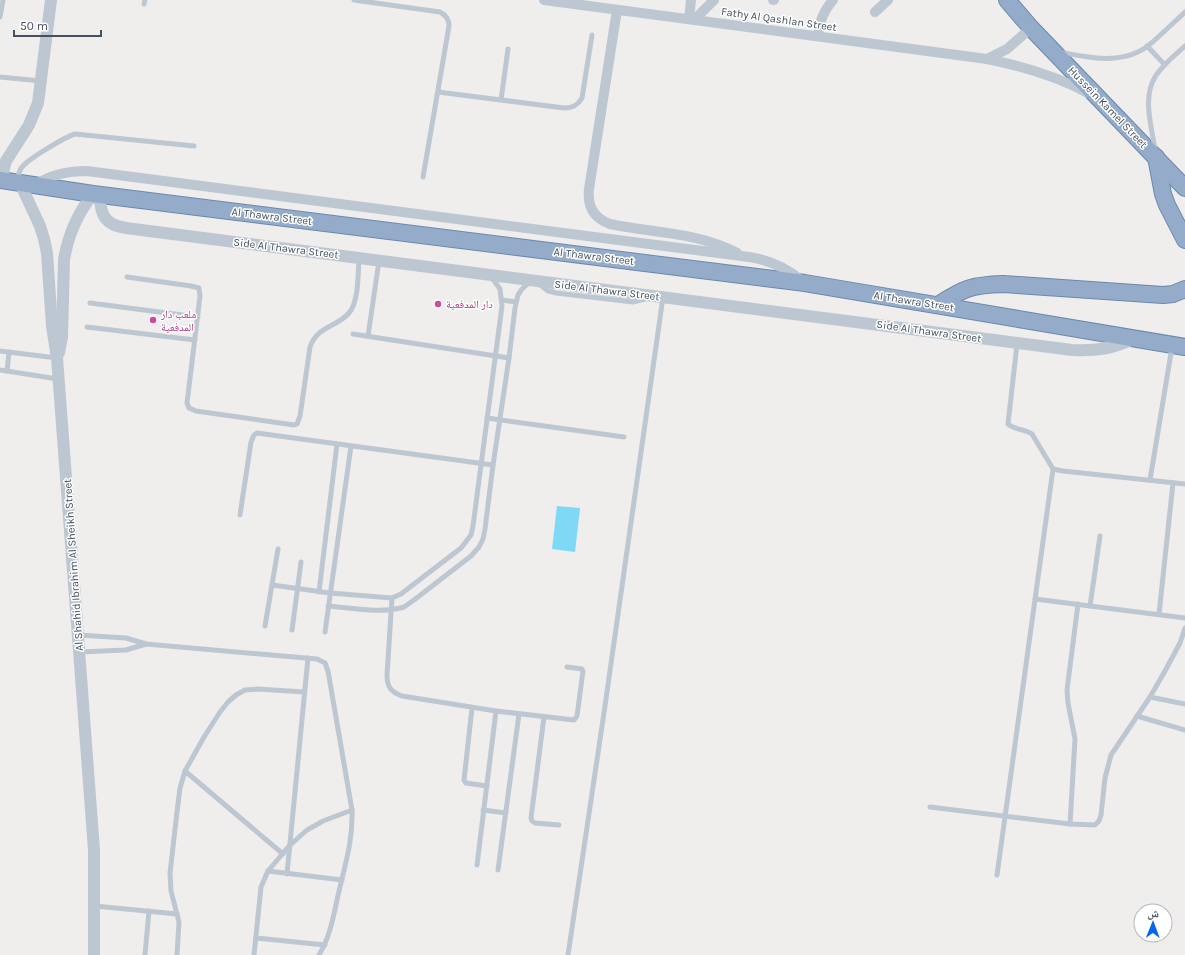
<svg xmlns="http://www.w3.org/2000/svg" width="1185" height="955" viewBox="0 0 1185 955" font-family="Karla,'Noto Naskh Arabic',sans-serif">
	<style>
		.water { fill: #7dd9f6 }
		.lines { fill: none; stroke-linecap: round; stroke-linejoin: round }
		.trunk-casing { stroke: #6a88ae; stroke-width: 18 }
		.service { stroke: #bcc7d1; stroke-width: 5 }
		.minor { stroke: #bcc7d1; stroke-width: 10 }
		.tertiary { stroke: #bcc7d1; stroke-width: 12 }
		.trunk { stroke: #94acc9; stroke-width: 16 }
		.hotel-dot { fill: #d1479c; stroke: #fff; stroke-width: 1.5 }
		.labels { text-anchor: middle; stroke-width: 3; stroke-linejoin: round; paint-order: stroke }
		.street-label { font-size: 11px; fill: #43505d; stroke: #fff }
		.hotel-label { font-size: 11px; fill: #b23c85; stroke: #fff; text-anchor: start }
	</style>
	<rect width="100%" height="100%" fill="#f0eded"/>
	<polygon class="water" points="557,506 580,508 575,552 552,549"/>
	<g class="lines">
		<defs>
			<g id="trunk">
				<polyline points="1007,0 1031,28 1185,188"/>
				<polyline points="1156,157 1163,194 1167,205 1185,240"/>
				<polyline points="0,180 93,194 805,283 1185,347"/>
				<path d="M938,305C964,288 972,285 1003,284L1163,295L1173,294L1185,289"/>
			</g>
		</defs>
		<use href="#trunk" class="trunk-casing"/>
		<g class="service">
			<path d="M354,0L440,12C446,15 449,19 449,26L423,177"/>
			<polyline points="144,4 145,0"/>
			<polyline points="0,17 3,0"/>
			<polyline points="1147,46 1165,65"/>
			<path d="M1060,52C1089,58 1122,65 1148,46C1161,35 1173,23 1185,12"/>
			<polyline points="0,77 41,81"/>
			<path d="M438,92L564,108C573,108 578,105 582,98L592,35"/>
			<polyline points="501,100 508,49"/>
			<path d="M1155,150C1152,127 1142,99 1155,77C1162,65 1175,55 1185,46"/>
			<path d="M19,181C18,176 19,170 23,166C30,158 65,137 75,134L194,146"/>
			<path d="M127,277L191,286L199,288L200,296L187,403L189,408L196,411L294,425L297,424L300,416L310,347C318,325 336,328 349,313C359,302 358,272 359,257"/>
			<polyline points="539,284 548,291 556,293 633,302 649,298"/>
			<polyline points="502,300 516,302"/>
			<polyline points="90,303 198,317"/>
			<polyline points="87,327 195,340"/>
			<polyline points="353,334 509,358"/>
			<polyline points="368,336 379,261"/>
			<path d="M1017,344L1008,424C1014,430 1025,429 1032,434L1053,469L1063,471L1185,484"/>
			<polyline points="0,351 57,358"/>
			<polyline points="0,370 58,379"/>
			<polyline points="7,371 9,352"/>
			<polyline points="487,418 624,437"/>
			<polyline points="1150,480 1172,347"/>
			<polyline points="240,515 251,442 254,435 257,433 493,465"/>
			<polyline points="272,585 330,593 392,598 401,594 461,548 471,535 473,526 502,306 500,289 492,278"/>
			<polyline points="319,592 337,444"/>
			<path d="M392,598L387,675C387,687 391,692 402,696L496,711L574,720L577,716L583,671L582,669L567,667"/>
			<polyline points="1035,599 1185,618"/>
			<path d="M328,606C353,608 380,614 404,607L414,600L471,556L479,547L483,539L485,529L493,465L509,358L515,308L518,295L522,289L531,281"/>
			<polyline points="1090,606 1100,536"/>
			<polyline points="1159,614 1173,483"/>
			<polyline points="265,626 278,549"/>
			<polyline points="292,630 301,562"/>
			<polyline points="325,632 351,446"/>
			<path d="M78,635L126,638L146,644L317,659L325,663L328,671L352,810C353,839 346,862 339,891C334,913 331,935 319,955"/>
			<polyline points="80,652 126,650 146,644"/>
			<polyline points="1150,697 1185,704"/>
			<polyline points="472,708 464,780 466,783 487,786"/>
			<polyline points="1137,716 1185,730"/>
			<polyline points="544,717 531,818 532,821 535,823 559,825"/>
			<polyline points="185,771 283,854"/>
			<polyline points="930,807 1070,824 1095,825 1099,821 1101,815 1105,778 1111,755 1150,697 1165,671 1180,643 1185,628"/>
			<polyline points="483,810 506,813"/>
			<polyline points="1070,824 1075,739 1068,703 1067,690 1078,604"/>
			<polyline points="477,865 496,711"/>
			<polyline points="498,870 519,714"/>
			<polyline points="268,871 342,880"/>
			<polyline points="287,874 308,658"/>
			<polyline points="997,875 1053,469"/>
			<polyline points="95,906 177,914"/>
			<polyline points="256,938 325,945"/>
			<polyline points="145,955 149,911"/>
			<polyline points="177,955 179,922 171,891 170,873 177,812 180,788 185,771 204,737 220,712 228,702 236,695 245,690 258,689 304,692"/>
			<polyline points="254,955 261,887 268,871 289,846 307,830 323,821 352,810"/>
			<polyline points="568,955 605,706 663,297"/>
		</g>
		<g class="minor">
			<path d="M544,0L987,59C1022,66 1056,76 1088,93"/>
			<polyline points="773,0 774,0"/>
			<path d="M617,10L589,189C587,206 594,218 610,224C653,233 698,232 737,253"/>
			<polyline points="875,12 888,0"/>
			<polyline points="689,19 691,0"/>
			<polyline points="694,20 714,0"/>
			<path d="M818,36C819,22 824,10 833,0"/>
			<polyline points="987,59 1007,49 1031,28"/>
			<path d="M35,185C50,175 68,171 87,171L749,257C769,260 787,268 802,281"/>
		</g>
		<g class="tertiary">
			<polyline points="1,180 6,161 29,125 38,103 51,0"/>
			<polyline points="20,183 40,226 44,239 47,253 52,326 57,358 94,850 94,955"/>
			<path d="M100,195C100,215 105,225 126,228L1072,350C1095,351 1114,349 1135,338"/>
			<path d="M59,353L62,337L64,260C68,235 77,214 93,194"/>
		</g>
		<use href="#trunk" class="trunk"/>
	</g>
	<g class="hotel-dot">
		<circle cx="438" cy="304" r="4"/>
		<circle cx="153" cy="320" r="4"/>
	</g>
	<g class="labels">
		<g class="street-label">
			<text transform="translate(779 19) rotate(8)" y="4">Fathy Al Qashlan Street</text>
			<text transform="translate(1108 107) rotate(46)" y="4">Hussein Kamel Street</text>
			<text transform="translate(272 216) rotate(7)" y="4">Al Thawra Street</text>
			<text transform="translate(286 248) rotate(7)" y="4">Side Al Thawra Street</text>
			<text transform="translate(594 256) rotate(7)" y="4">Al Thawra Street</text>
			<text transform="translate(607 290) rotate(7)" y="4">Side Al Thawra Street</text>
			<text transform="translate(914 301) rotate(9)" y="4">Al Thawra Street</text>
			<text transform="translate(929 331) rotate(8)" y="4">Side Al Thawra Street</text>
			<text transform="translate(73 565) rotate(-94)" y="4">Al Shahid Ibrahim Al Sheikh Street</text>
		</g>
		<g class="hotel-label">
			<text x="446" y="308">دار المدفعية</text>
			<text x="161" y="318">ملعب دار<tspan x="161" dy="13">المدفعية</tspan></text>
		</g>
	</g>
	<g transform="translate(1153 923) rotate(1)"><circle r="19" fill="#ffffff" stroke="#b4b9be"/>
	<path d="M0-3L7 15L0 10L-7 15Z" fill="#0465f3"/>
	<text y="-6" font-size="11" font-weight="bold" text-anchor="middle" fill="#43505d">ش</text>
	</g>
	<path d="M14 30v6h87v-6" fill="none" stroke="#43505d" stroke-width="2"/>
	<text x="20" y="30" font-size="12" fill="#43505d" stroke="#ffffff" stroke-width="3" paint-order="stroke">50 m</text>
</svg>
